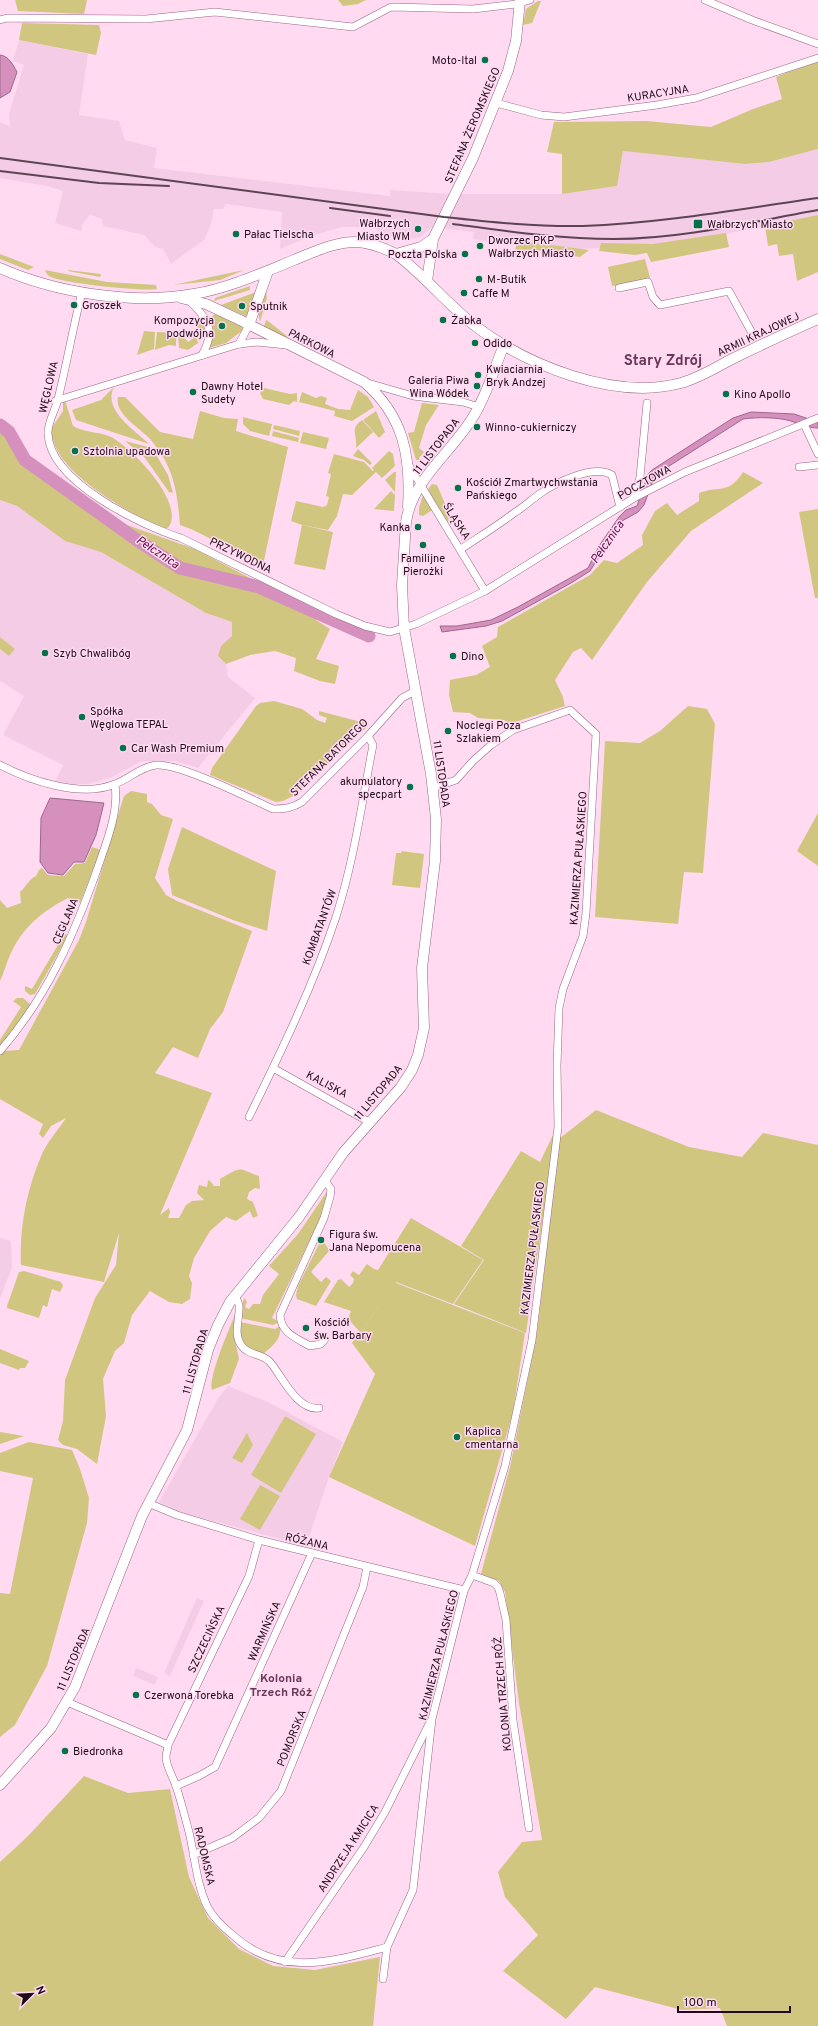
<svg xmlns="http://www.w3.org/2000/svg" width="818" height="2026" viewBox="0 0 818 2026" font-family="Overpass,sans-serif">
	<style>
		.built { fill: #f5cce6 }
		.green { fill: #d1c67f }
		.water { fill: #d590bd; stroke: #9e688c }
		.lines { fill: none; stroke-linecap: round; stroke-linejoin: round }
		.river { stroke: #d590bd; stroke-width: 13 }
		.minor-casing { stroke: #9a6588; stroke-width: 8 }
		.secondary-casing { stroke: #9a6588; stroke-width: 11 }
		.minor { stroke: #fff; stroke-width: 7 }
		.secondary { stroke: #fff; stroke-width: 10 }
		.rail { stroke: #5c4454; stroke-width: 2 }
		.poi-dot { fill: #04714a; stroke: #ffdaf1; stroke-width: 1.5 }
		.labels { text-anchor: middle; stroke-width: 3; stroke-linejoin: round; paint-order: stroke }
		.poi-label { font-size: 11px; fill: #1e0a18; stroke: #ffdaf1; text-anchor: start }
		.street-label { font-size: 11px; fill: #1e0a18; stroke: #ffdaf1 }
		.water-label { font-size: 12px; font-style: italic; fill: #5d0a4a; stroke: #ffdaf1 }
		.neighbourhood-label { font-size: 12px; font-weight: bold; fill: #683759; stroke: #ffdaf1 }
		.district-label { font-size: 15px; font-weight: bold; fill: #683759; stroke: #ffdaf1 }
	</style>
	<rect width="100%" height="100%" fill="#ffdaf1"/>
	<g class="built">
		<polygon points="19,40 88,54 79,115 119,121 125,140 157,148 154,168 390,196 390,190 454,194 562,194 617,186 623,151 745,164 769,162 818,149 818,216 664,246 577,249 521,241 521,244 516,245 473,239 474,232 432,227 421,237 406,240 385,234 371,227 342,227 311,236 280,249 282,212 226,204 223,209 214,209 211,224 204,240 171,264 163,249 155,247 144,235 103,226 102,219 90,215 82,225 81,231 55,223 63,191 47,186 0,178 0,122 10,126 9,114 24,65 13,61"/>
		<polygon points="0,500 17,506 65,541 101,552 206,613 232,622 232,636 218,656 226,664 228,677 255,698 198,768 175,761 142,761 110,778 88,784 71,784 55,782 63,765 3,735 24,696 0,681 0,649 9,656 15,649 0,637"/>
		<polygon points="0,1238 11,1241 12,1268 0,1298"/>
		<polygon points="228,1386 268,1402 343,1442 329,1477 306,1546 180,1512 159,1502 217,1400"/>
		<polygon points="197,1598 204,1601 170,1676 164,1673"/>
		<polygon points="136,1668 158,1677 155,1685 133,1676"/>
	</g>
	<g class="green">
		<polygon points="15,0 87,0 84,14 18,11"/>
		<polygon points="338,0 366,0 358,4 343,6"/>
		<polygon points="538,1 541,1 532,23 523,25 526,9"/>
		<polygon points="22,23 99,25 101,33 96,55 19,40"/>
		<polygon points="818,60 818,149 769,162 745,164 623,151 617,186 562,194 562,154 547,152 554,122 646,121 711,127 753,109 782,99 776,77"/>
		<polygon points="818,215 818,272 797,281 793,254 779,256 777,244 768,246 765,226"/>
		<polygon points="726,233 729,247 651,262 647,253 635,255 599,251 601,243 653,244"/>
		<polygon points="521,241 589,250 580,257 531,249 529,257 515,256 516,245 521,244"/>
		<polygon points="0,254 34,267 28,270 0,259"/>
		<polygon points="645,259 650,278 612,286 608,267"/>
		<path d="M45,270L107,282L156,285L157,289C145,292 63,283 51,277C48,276 46,273 45,270Z"/>
		<polygon points="68,270 101,274 100,277 68,271"/>
		<polygon points="244,270 220,280 173,285"/>
		<polygon points="250,286 250,290 214,301 215,298"/>
		<polygon points="266,290 267,298 260,322 258,312"/>
		<polygon points="256,292 248,317 221,305"/>
		<path d="M215,314L242,327L243,330L226,343L209,348C214,338 214,329 210,318Z"/>
		<polygon points="189,318 203,319 206,330 204,336"/>
		<polygon points="266,320 268,321 288,337 285,337 264,326"/>
		<polygon points="144,331 155,332 154,349 137,355"/>
		<polygon points="157,332 176,333 176,346 169,345 155,350"/>
		<polygon points="178,333 181,333 188,342 196,336 198,343 188,350 179,348"/>
		<path d="M114,387C102,410 135,430 149,444L76,420L72,410L101,400Z"/>
		<polygon points="264,388 290,394 297,393 297,402 294,401 289,405 263,399 260,393"/>
		<polygon points="358,390 368,397 374,407 352,421 334,416 335,411 299,402 302,392 316,398 321,396 327,398 325,404 338,409 350,410"/>
		<path d="M118,397H125L160,432L193,439L200,411L224,418L238,419L236,431L288,447L263,565L191,529L180,525C177,490 174,467 150,439C140,428 114,414 118,397Z"/>
		<path d="M65,400L73,426C83,432 98,432 109,436C131,446 187,504 168,528L163,529L157,527C123,507 53,473 51,429L63,411V401Z"/>
		<polygon points="422,403 439,405 426,425 419,448 424,452 419,458 420,460 416,460 408,433 414,432"/>
		<polygon points="376,411 385,432 379,438 363,420"/>
		<polygon points="243,417 272,424 269,436 250,431 243,424"/>
		<path d="M362,420L373,432L356,448C358,435 349,429 362,420Z"/>
		<polygon points="0,421 10,428 16,438 23,456 36,470 127,525 195,549 280,594 319,613 316,620 330,629 316,659 339,666 335,684 320,681 294,671 296,658 275,651 250,655 226,664 218,656 221,646 232,636 232,622 206,613 101,552 65,541 17,506 0,500"/>
		<polygon points="274,425 300,431 299,436 273,429"/>
		<polygon points="273,431 299,438 298,442 272,436"/>
		<polygon points="303,432 329,438 326,449 300,443"/>
		<polygon points="125,441 152,448 168,475 173,493 169,492 145,458"/>
		<polygon points="358,449 372,463 370,465 364,460 353,456"/>
		<polygon points="389,451 393,454 395,466 382,478 376,472 352,495 343,494 337,516 328,530 302,525 291,521 296,501 323,507 327,505 329,497 326,496 331,474 328,473 334,454 364,462 373,471 374,470 372,468"/>
		<polygon points="394,472 396,472 395,492 385,480"/>
		<path d="M743,472L763,483L691,531L647,582L592,660L581,648L573,652L555,680L563,697L565,706L509,724L504,720L478,718L470,713L453,712L449,695L450,680L476,675L490,667L482,646L497,637L498,627L590,575L604,560L617,563L643,545L642,535L655,511L667,503L677,515L699,501V493C721,485 728,495 743,472Z"/>
		<polygon points="432,484 437,485 449,513 448,524 427,491"/>
		<polygon points="391,491 395,495 394,511 374,509"/>
		<polygon points="423,495 434,509 423,516 419,515 419,508"/>
		<polygon points="818,509 818,598 815,598 799,512"/>
		<polygon points="302,525 333,532 325,570 294,564"/>
		<polygon points="0,637 15,649 9,656 0,649"/>
		<polygon points="274,701 302,709 317,720 325,723 327,718 319,715 319,711 369,724 364,730 358,724 352,730 358,735 295,795 283,801 276,802 210,775 212,768 256,706 260,703"/>
		<polygon points="688,706 707,709 715,724 703,873 684,872 678,924 595,917 605,741 640,743 660,731"/>
		<path d="M131,791L147,794V802L152,804L161,815L173,819L155,878L166,895L177,901L252,931L223,1012L210,1029L198,1058L173,1047L155,1073L212,1093L160,1215L169,1208L170,1212L168,1218H179L186,1205L192,1201L204,1200L197,1193L199,1185L207,1187L208,1180L210,1181L214,1186H220V1179C243,1166 236,1168 259,1176L260,1189L255,1188L249,1192L247,1199L253,1202L258,1216L253,1218L250,1211L236,1221L226,1217L210,1231L194,1258L189,1276L192,1283L190,1299L182,1304L169,1302L150,1291L132,1315L124,1343L115,1351L103,1379L106,1416L97,1464L77,1449L63,1445L58,1440L63,1421L65,1380L95,1298L116,1265L119,1233L104,1282L21,1265C19,1228 27,1188 42,1154C48,1141 58,1130 66,1118L51,1126L43,1138L39,1134L43,1124L0,1099V1056L4,1051L19,1050L79,940L86,922L122,802L124,796Z"/>
		<polygon points="818,813 818,866 797,851"/>
		<polygon points="182,827 276,871 267,931 233,920 172,895 168,869"/>
		<path d="M92,847L101,850L80,903L68,898C41,912 23,927 10,955C6,964 4,973 0,981V900L7,908L21,903L20,892C26,887 29,879 36,876L39,870L42,868L48,875L64,876L75,864L85,863Z"/>
		<polygon points="402,851 424,854 420,888 392,885 396,853 401,853"/>
		<polygon points="60,930 68,936 35,994 30,995 25,991 25,986 32,989 62,938 54,933"/>
		<polygon points="17,998 23,998 31,1005 0,1047 0,1040 21,1007 13,1001"/>
		<polygon points="596,1110 689,1147 742,1157 763,1133 818,1145 818,2026 727,2026 720,2008 682,2010 595,1987 566,2019 503,1971 538,1935 505,1897 498,1872 522,1842 542,1840 519,1703 505,1592 499,1581 481,1574 510,1467 537,1333 560,1138"/>
		<polygon points="553,1135 555,1135 526,1333 454,1304 484,1260 461,1246 521,1151 540,1162"/>
		<polygon points="328,1190 321,1217 272,1318 280,1322 273,1325 240,1318 243,1301 245,1298 247,1302 245,1307 249,1309 253,1304 260,1304 263,1295 279,1274 269,1266 298,1234"/>
		<polygon points="411,1218 483,1260 453,1304 396,1282 396,1283 525,1333 513,1412 475,1546 329,1477 375,1374 352,1343 396,1284 360,1332 348,1319 351,1311 324,1302 338,1280 341,1279 349,1287 353,1283 354,1279 350,1275 353,1271 359,1275 367,1264 374,1269 378,1270"/>
		<polygon points="323,1241 332,1254 329,1251 311,1272 321,1282 326,1277 331,1281 316,1306 297,1299 296,1295 298,1286 320,1242"/>
		<polygon points="24,1271 61,1282 63,1286 60,1292 52,1289 47,1307 43,1305 39,1318 7,1308 7,1306 19,1272"/>
		<path d="M236,1312L234,1336L239,1359L230,1383L212,1390C207,1379 231,1325 236,1312Z"/>
		<path d="M240,1322L275,1329L280,1326C282,1340 272,1346 262,1355L244,1347L240,1335Z"/>
		<polygon points="0,1349 29,1361 25,1368 20,1368 19,1370 0,1363"/>
		<polygon points="285,1416 316,1434 281,1493 251,1475"/>
		<polygon points="0,1432 24,1436 0,1444"/>
		<polygon points="247,1433 253,1445 242,1463 232,1458"/>
		<polygon points="29,1442 72,1450 80,1469 89,1498 87,1523 47,1666 15,1725 0,1737 0,1593 10,1594 33,1478 0,1471 0,1453"/>
		<polygon points="260,1485 280,1496 260,1530 240,1519"/>
		<polygon points="84,1776 128,1793 170,1789 189,1877 208,1918 239,1949 273,1966 315,1970 380,1957 373,2026 0,2026 0,1862 28,1836"/>
	</g>
	<g class="water">
		<path d="M0,55C9,56 13,65 17,72L10,92L0,98Z"/>
		<path d="M751,412L794,414L818,422V428C808,428 800,424 791,421C777,417 757,417 743,419L655,475L644,505L638,512L622,521L590,571L571,583L502,621L486,626L442,632L440,626H457L491,620L518,607L588,568L599,546L619,517L626,510L637,506L648,474L652,470L733,418Z"/>
		<polygon points="50,798 104,803 96,835 84,862 74,862 63,875 48,873 40,862 41,818"/>
	</g>
	<g class="lines">
		<polyline class="river" points="0,425 9,432 25,460 137,540 180,568 259,587 369,636"/>
		<defs>
			<g id="minor">
				<polyline points="705,0 752,20 818,44"/>
				<polyline points="0,20 7,18 146,19 215,12 353,27 391,7 473,9 516,4 530,0"/>
				<polyline points="496,103 541,115 564,117 657,105 696,98 818,58"/>
				<polyline points="619,288 648,282 653,297 660,305 729,291 752,333"/>
				<path d="M82,292C73,327 67,363 58,399C56,409 47,423 48,434C50,482 141,525 181,538L336,614L365,626L390,632L416,624L485,591L634,498L685,472L818,418"/>
				<path d="M189,300C207,319 217,329 202,355"/>
				<polyline points="239,344 249,325"/>
				<polyline points="368,383 413,396 463,402 479,407"/>
				<polyline points="55,401 239,344 257,342 286,345"/>
				<polyline points="804,424 818,454"/>
				<polyline points="408,464 485,591"/>
				<polyline points="799,467 818,465"/>
				<polyline points="634,498 640,477 647,403"/>
				<path d="M461,549C479,537 497,526 514,513C524,507 532,499 541,493C557,482 594,464 612,475L620,507"/>
				<path d="M0,765C31,781 81,798 115,784C129,779 140,767 156,765C179,763 249,798 273,809C285,809 292,808 302,802L368,736L402,698L415,691"/>
				<path d="M0,1051C47,997 73,937 97,870C106,843 119,813 115,785"/>
				<polyline points="273,1068 369,1122"/>
				<path d="M249,1117C281,1052 313,986 336,917C354,861 362,802 373,745L368,736"/>
				<path d="M324,1179L331,1189L330,1197L324,1218L280,1315C281,1333 296,1338 310,1346L321,1344L325,1339"/>
				<path d="M235,1295C236,1298 239,1303 239,1306C240,1319 233,1333 241,1345C248,1356 262,1353 270,1362C282,1376 297,1411 319,1408"/>
				<polyline points="148,1503 177,1515 259,1540 464,1590"/>
				<polyline points="472,1575 494,1583 498,1587 500,1593 506,1620 513,1720 529,1828"/>
				<path d="M67,1702L168,1745C168,1749 166,1753 166,1757C166,1766 173,1777 176,1786C181,1801 185,1817 189,1832C195,1857 196,1882 207,1906C213,1918 225,1929 235,1937C282,1978 334,1961 387,1947"/>
				<polyline points="168,1745 249,1576 259,1540"/>
				<polyline points="176,1786 199,1776 215,1767 312,1553"/>
				<polyline points="193,1855 232,1838 259,1818 281,1791 363,1587 367,1567"/>
				<polyline points="285,1962 364,1847 385,1812 430,1722"/>
				<polyline points="383,1979 387,1947 413,1890 432,1719 464,1591 472,1575 505,1466 532,1340 558,1127 557,1066 559,1008 563,989 583,936 586,913 596,734 570,710 513,730 491,745 473,761 456,780 433,788"/>
			</g>
			<g id="secondary">
				<polyline points="396,254 421,247 433,239"/>
				<path d="M0,268C56,293 134,305 194,294C229,288 262,273 294,260C314,252 336,241 358,242C371,243 384,248 396,254C424,275 446,303 474,325C526,365 614,401 681,383C700,378 718,366 736,357C763,344 790,331 818,319"/>
				<polyline points="427,281 433,239 473,158 508,71 516,41 520,0"/>
				<path d="M181,298L206,304L240,320L364,382C404,416 411,457 408,507"/>
				<polyline points="249,325 268,271"/>
				<path d="M0,1785L51,1728L75,1687L142,1516L187,1430L208,1350L218,1325L230,1302L299,1217L343,1153L401,1087L412,1070L418,1055L424,1028L422,968L435,861L436,819L431,774L404,628L402,585L406,522C412,480 452,452 473,417C487,395 494,369 504,345"/>
			</g>
		</defs>
		<use href="#minor" class="minor-casing"/>
		<use href="#secondary" class="secondary-casing"/>
		<use href="#minor" class="minor"/>
		<use href="#secondary" class="secondary"/>
		<g class="rail">
			<path d="M0,158L444,217C490,222 537,227 583,226C662,223 740,209 818,198"/>
			<polyline points="0,171 99,183 169,186"/>
			<polyline points="330,208 390,216"/>
			<path d="M453,224C506,231 560,239 614,239C682,239 751,222 818,210"/>
		</g>
	</g>
	<g class="poi-dot">
		<circle cx="485" cy="60" r="4"/>
		<rect x="693" y="219" width="10" height="10" rx="2"/>
		<circle cx="418" cy="229" r="4"/>
		<circle cx="236" cy="234" r="4"/>
		<circle cx="480" cy="246" r="4"/>
		<circle cx="465" cy="254" r="4"/>
		<circle cx="479" cy="279" r="4"/>
		<circle cx="464" cy="293" r="4"/>
		<circle cx="74" cy="305" r="4"/>
		<circle cx="242" cy="306" r="4"/>
		<circle cx="443" cy="320" r="4"/>
		<circle cx="222" cy="326" r="4"/>
		<circle cx="475" cy="343" r="4"/>
		<circle cx="478" cy="375" r="4"/>
		<circle cx="477" cy="386" r="4"/>
		<circle cx="193" cy="392" r="4"/>
		<circle cx="726" cy="394" r="4"/>
		<circle cx="477" cy="427" r="4"/>
		<circle cx="75" cy="451" r="4"/>
		<circle cx="458" cy="488" r="4"/>
		<circle cx="418" cy="527" r="4"/>
		<circle cx="423" cy="545" r="4"/>
		<circle cx="45" cy="653" r="4"/>
		<circle cx="453" cy="656" r="4"/>
		<circle cx="82" cy="717" r="4"/>
		<circle cx="448" cy="731" r="4"/>
		<circle cx="123" cy="748" r="4"/>
		<circle cx="410" cy="787" r="4"/>
		<circle cx="321" cy="1240" r="4"/>
		<circle cx="306" cy="1328" r="4"/>
		<circle cx="457" cy="1437" r="4"/>
		<circle cx="136" cy="1695" r="4"/>
		<circle cx="65" cy="1751" r="4"/>
	</g>
	<g class="labels">
		<g class="poi-label">
			<text x="477" y="64" text-anchor="end">Moto-Ital</text>
			<text x="410" y="227" text-anchor="end">Wałbrzych<tspan x="410" dy="13">Miasto WM</tspan></text>
			<text x="707" y="228">Wałbrzych Miasto</text>
			<text x="244" y="238">Pałac Tielscha</text>
			<text x="488" y="244">Dworzec PKP<tspan x="488" dy="13">Wałbrzych Miasto</tspan></text>
			<text x="457" y="258" text-anchor="end">Poczta Polska</text>
			<text x="487" y="283">M-Butik</text>
			<text x="472" y="297">Caffe M</text>
			<text x="82" y="309">Groszek</text>
			<text x="250" y="310">Sputnik</text>
			<text x="214" y="324" text-anchor="end">Kompozycja<tspan x="214" dy="13">podwójna</tspan></text>
			<text x="451" y="324">Żabka</text>
			<text x="483" y="347">Odido</text>
			<text x="486" y="373">Kwiaciarnia<tspan x="486" dy="13">Bryk Andzej</tspan></text>
			<text x="469" y="384" text-anchor="end">Galeria Piwa<tspan x="469" dy="13">Wina Wódek</tspan></text>
			<text x="201" y="390">Dawny Hotel<tspan x="201" dy="13">Sudety</tspan></text>
			<text x="734" y="398">Kino Apollo</text>
			<text x="485" y="431">Winno-cukierniczy</text>
			<text x="83" y="455">Sztolnia upadowa</text>
			<text x="466" y="486">Kościół Zmartwychwstania<tspan x="466" dy="13">Pańskiego</tspan></text>
			<text x="410" y="531" text-anchor="end">Kanka</text>
			<text x="423" y="562" text-anchor="middle">Familijne<tspan x="423" dy="13">Pierożki</tspan></text>
			<text x="53" y="657">Szyb Chwalibóg</text>
			<text x="461" y="660">Dino</text>
			<text x="90" y="715">Spółka<tspan x="90" dy="13">Węglowa TEPAL</tspan></text>
			<text x="456" y="729">Noclegi Poza<tspan x="456" dy="13">Szlakiem</tspan></text>
			<text x="131" y="752">Car Wash Premium</text>
			<text x="402" y="785" text-anchor="end">akumulatory<tspan x="402" dy="13">specpart</tspan></text>
			<text x="329" y="1238">Figura św.<tspan x="329" dy="13">Jana Nepomucena</tspan></text>
			<text x="314" y="1326">Kościół<tspan x="314" dy="13">św. Barbary</tspan></text>
			<text x="465" y="1435">Kaplica<tspan x="465" dy="13">cmentarna</tspan></text>
			<text x="144" y="1699">Czerwona Torebka</text>
			<text x="73" y="1755">Biedronka</text>
		</g>
		<g class="street-label">
			<text transform="translate(658 93) rotate(-9)" y="4">KURACYJNA</text>
			<text transform="translate(472 125) rotate(-67)" y="4">STEFANA ŻEROMSKIEGO</text>
			<text transform="translate(758 334) rotate(-25)" y="4">ARMII KRAJOWEJ</text>
			<text transform="translate(312 343) rotate(27)" y="4">PARKOWA</text>
			<text transform="translate(48 387) rotate(-77)" y="4">WĘGLOWA</text>
			<text transform="translate(436 446) rotate(-52)" y="4">11 LISTOPADA</text>
			<text transform="translate(644 482) rotate(-29)" y="4">POCZTOWA</text>
			<text transform="translate(457 521) rotate(58)" y="4">ŚLĄSKA</text>
			<text transform="translate(241 555) rotate(26)" y="4">PRZYWODNA</text>
			<text transform="translate(329 757) rotate(-45)" y="4">STEFANA BATOREGO</text>
			<text transform="translate(442 774) rotate(82)" y="4">11 LISTOPADA</text>
			<text transform="translate(578 858) rotate(-86)" y="4">KAZIMIERZA PUŁASKIEGO</text>
			<text transform="translate(65 921) rotate(-67)" y="4">CEGLANA</text>
			<text transform="translate(319 927) rotate(-70)" y="4">KOMBATANTÓW</text>
			<text transform="translate(327 1084) rotate(28)" y="4">KALISKA</text>
			<text transform="translate(378 1092) rotate(-50)" y="4">11 LISTOPADA</text>
			<text transform="translate(532 1248) rotate(-83)" y="4">KAZIMIERZA PUŁASKIEGO</text>
			<text transform="translate(195 1361) rotate(-74)" y="4">11 LISTOPADA</text>
			<text transform="translate(307 1541) rotate(13)" y="4">RÓŻANA</text>
			<text transform="translate(264 1631) rotate(-66)" y="4">WARMIŃSKA</text>
			<text transform="translate(206 1639) rotate(-65)" y="4">SZCZECIŃSKA</text>
			<text transform="translate(438 1655) rotate(-76)" y="4">KAZIMIERZA PUŁASKIEGO</text>
			<text transform="translate(73 1659) rotate(-67)" y="4">11 LISTOPADA</text>
			<text transform="translate(502 1694) rotate(-95)" y="4">KOLONIA TRZECH RÓŻ</text>
			<text transform="translate(291 1738) rotate(-68)" y="4">POMORSKA</text>
			<text transform="translate(348 1848) rotate(-57)" y="4">ANDRZEJA KMICICA</text>
			<text transform="translate(205 1856) rotate(77)" y="4">RADOMSKA</text>
		</g>
		<g class="water-label">
			<text transform="translate(607 542) rotate(-55)" y="4">Pełcznica</text>
			<text transform="translate(158 552) rotate(34)" y="4">Pełcznica</text>
		</g>
		<g class="neighbourhood-label">
			<text x="281" y="1682">Kolonia<tspan x="281" dy="14">Trzech Róż</tspan></text>
		</g>
		<g class="district-label">
			<text x="663" y="365">Stary Zdrój</text>
		</g>
	</g>
	<g transform="translate(32 1994) rotate(66)" stroke="#ffdaf1" stroke-width="3" paint-order="stroke">
	<path d="M0-3L7 15L0 10L-7 15Z" fill="#1e0a18"/>
	<text y="-6" font-size="11" font-weight="bold" text-anchor="middle" fill="#1e0a18">N</text>
	</g>
	<path d="M678 2006v6h112v-6" fill="none" stroke="#1e0a18" stroke-width="2"/>
	<text x="684" y="2006" font-size="12" fill="#1e0a18" stroke="#ffdaf1" stroke-width="3" paint-order="stroke">100 m</text>
</svg>
